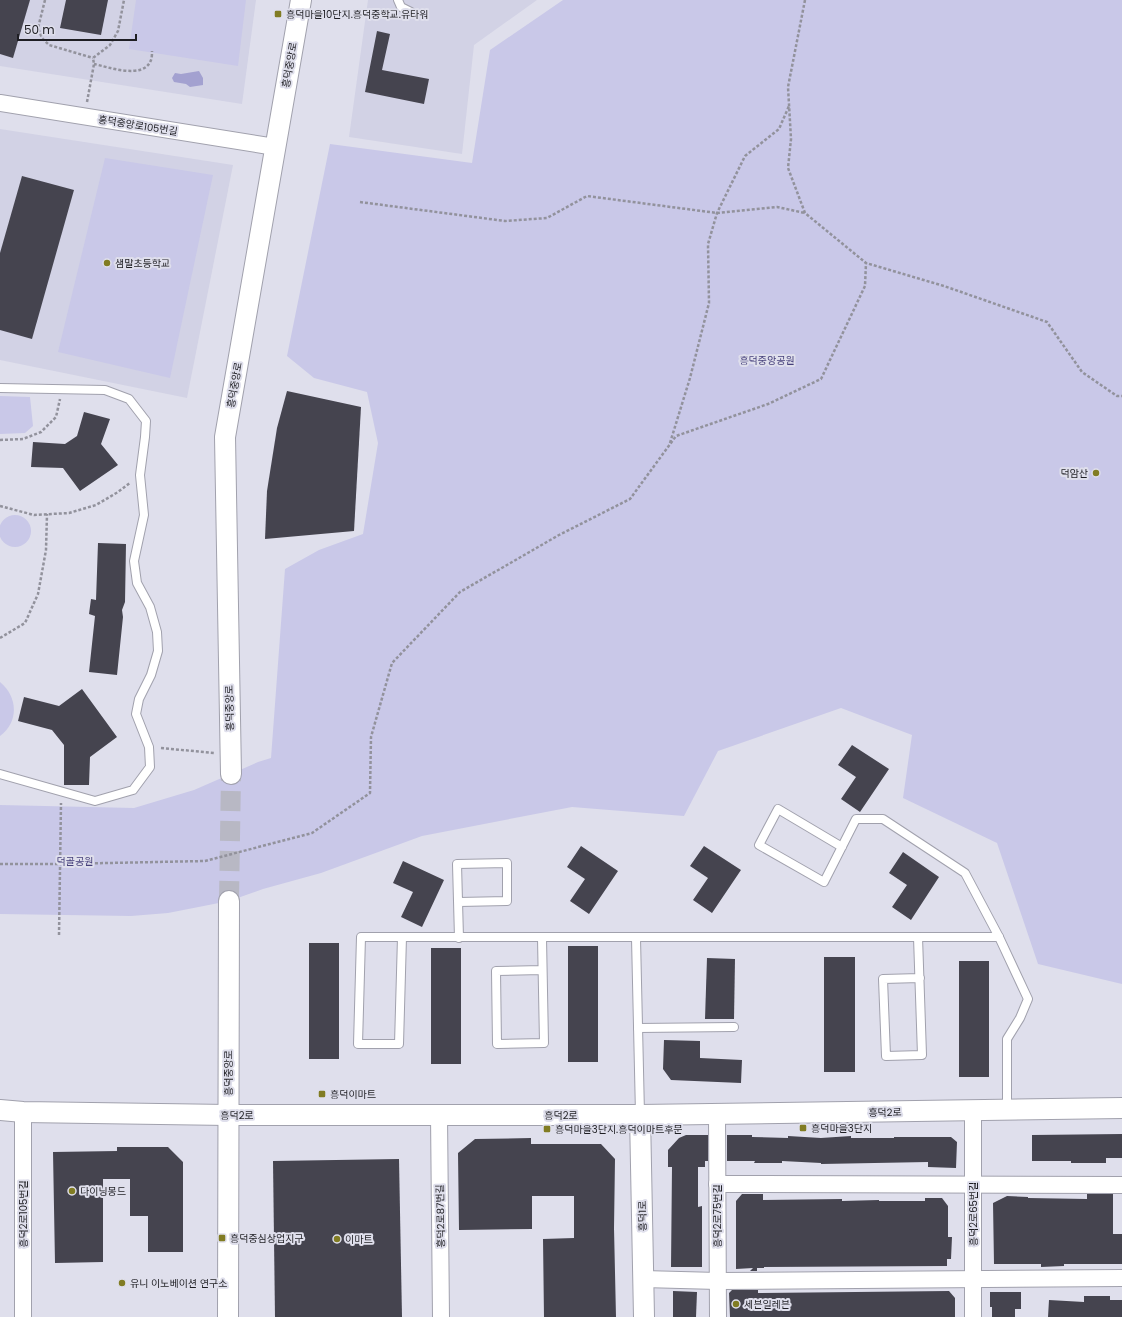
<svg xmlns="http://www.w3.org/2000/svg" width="1122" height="1317" viewBox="0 0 1122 1317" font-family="Poppins,'Noto Sans KR',sans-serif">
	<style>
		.built { fill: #d2d2e5 }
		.green { fill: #c9c8e8 }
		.water { fill: #a3a1d0 }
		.building { fill: #45444f }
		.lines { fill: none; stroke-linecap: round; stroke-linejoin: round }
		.tertiary-tunnel { stroke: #b8b8c4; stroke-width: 20; stroke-dasharray: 20 10; stroke-linecap: butt }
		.service-casing { stroke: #a1a1ad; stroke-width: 10 }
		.minor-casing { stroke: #a1a1ad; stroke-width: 18 }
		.tertiary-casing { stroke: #a1a1ad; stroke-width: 22 }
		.path { stroke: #92929c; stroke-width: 2.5; stroke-dasharray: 3 2; stroke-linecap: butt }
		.service { stroke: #fff; stroke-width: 8 }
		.minor { stroke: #fff; stroke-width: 16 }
		.tertiary { stroke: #fff; stroke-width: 20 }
		.poi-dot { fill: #817c23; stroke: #dfdfec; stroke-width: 1.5 }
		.labels { text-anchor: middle; stroke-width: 4; stroke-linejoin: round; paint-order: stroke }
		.poi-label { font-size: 10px; fill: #1e1e23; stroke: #dfdfec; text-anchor: start }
		.street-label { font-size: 10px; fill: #1e1e23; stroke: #dfdfec }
		.park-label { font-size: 10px; fill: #46407b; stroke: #dfdfec }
	</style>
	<rect width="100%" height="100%" fill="#dfdfec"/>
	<g class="built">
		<polygon points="0,0 256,0 242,104 0,66"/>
		<polygon points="368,0 537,0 474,45 462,154 349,137"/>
		<polygon points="0,129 233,165 187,398 0,360"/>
	</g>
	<g class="green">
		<polygon points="136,0 246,0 238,66 129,49"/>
		<polygon points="563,0 1122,0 1122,984 1038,964 997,843 903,798 912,735 841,708 718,751 684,816 572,807 422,836 321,873 263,889 229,901 168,913 131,916 0,914 0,805 134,808 194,790 258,762 271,758 285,569 319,550 363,534 378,443 367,392 314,378 287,356 330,144 472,163 490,50"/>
		<polygon points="105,158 213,175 170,378 58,352"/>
		<polygon points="0,396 30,397 33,426 25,433 0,434"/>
		<circle cx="15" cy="531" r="16"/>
		<path d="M0,682C18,697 19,722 0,736Z"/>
	</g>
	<polygon class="water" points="199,71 203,78 203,85 190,87 186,84 174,82 172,78 175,73 181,74"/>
	<g class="building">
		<polygon points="0,0 30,0 13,58 0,54"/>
		<polygon points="66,0 108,0 101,35 60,28"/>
		<polygon points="377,31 390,34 382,70 429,79 424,104 365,92"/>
		<polygon points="22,176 74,190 32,339 0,330 0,253"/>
		<polygon points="287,391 361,407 354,531 265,539 267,491 277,428"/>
		<polygon points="84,412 110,419 101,444 118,465 80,491 63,468 31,467 33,442 65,444 77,436"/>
		<polygon points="98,543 126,544 125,602 122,610 123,617 117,675 89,672 95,616 89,614 91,599 96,600"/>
		<polygon points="82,689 117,737 90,757 89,785 64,785 64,745 52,730 18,721 24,697 59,706"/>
		<polygon points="852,745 889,769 860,812 841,799 856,777 838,765"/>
		<polygon points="581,846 618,871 589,914 570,901 585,879 567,867"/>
		<polygon points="704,846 741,870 712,913 693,900 708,878 690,866"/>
		<polygon points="903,852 939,877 911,920 892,907 907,885 889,873"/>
		<polygon points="403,861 444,880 422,927 401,917 413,892 393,883"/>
		<rect x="309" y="943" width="30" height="116"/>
		<rect x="568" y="946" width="30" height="116"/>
		<rect x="431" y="948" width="30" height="116"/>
		<rect x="824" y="957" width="31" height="115"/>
		<polygon points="707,958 735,959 734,1019 705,1019"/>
		<rect x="959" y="961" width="30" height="116"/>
		<polygon points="664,1040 700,1041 700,1058 742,1060 741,1083 671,1080 663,1069"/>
		<polygon points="1122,1134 1122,1158 1106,1158 1106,1163 1071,1163 1071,1161 1032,1161 1032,1135"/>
		<polygon points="686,1135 708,1135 708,1161 705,1161 705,1167 698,1167 698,1207 702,1206 702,1267 671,1267 672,1167 668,1167 668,1150 679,1138"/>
		<polygon points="727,1135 752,1135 752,1137 788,1138 788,1136 821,1138 851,1136 851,1138 894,1138 894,1137 951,1137 957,1142 956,1168 928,1167 928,1162 821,1164 821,1163 782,1161 782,1163 754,1163 755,1161 727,1161"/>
		<polygon points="531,1138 531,1144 601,1144 615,1159 614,1228 616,1317 544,1317 543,1239 574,1238 574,1196 532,1196 532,1229 459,1230 458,1153 475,1139"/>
		<polygon points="117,1147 168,1147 183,1162 183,1252 148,1252 148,1216 130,1216 130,1179 103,1179 103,1262 55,1263 53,1152 117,1151"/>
		<polygon points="399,1159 402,1317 275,1317 273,1161"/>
		<polygon points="742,1194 763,1194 763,1200 842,1199 842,1201 879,1200 879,1201 925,1201 925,1198 942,1198 948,1206 948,1237 952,1237 951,1259 947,1259 947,1266 764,1267 764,1268 757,1268 757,1271 750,1271 753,1268 736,1269 736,1201"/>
		<polygon points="1087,1194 1113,1194 1113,1234 1122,1234 1122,1264 1064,1264 1064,1266 1041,1267 1041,1264 994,1264 993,1203 1007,1196 1028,1197 1028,1198 1087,1199"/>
		<polygon points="732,1290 758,1290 758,1293 949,1291 955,1298 955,1317 730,1317 729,1293"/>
		<polygon points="673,1291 697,1292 696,1317 673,1317"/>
		<polygon points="990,1292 1021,1292 1021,1309 1015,1309 1015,1317 992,1317 992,1307 990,1307"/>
		<polygon points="1084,1296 1110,1296 1110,1300 1122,1300 1122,1317 1048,1317 1049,1300 1084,1302"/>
	</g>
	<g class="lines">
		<polyline class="tertiary-tunnel" points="229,901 231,774"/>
		<defs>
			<g id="service">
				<polyline points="398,0 401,7 411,12"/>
				<polyline points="0,388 105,390 129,399 146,421 145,437 140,475 144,515 134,561 137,583 150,607 157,632 158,651 151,675 139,699 136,714 149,747 150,767 133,790 95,801 0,774"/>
				<polyline points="842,847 778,809 759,845 824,882 856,819 883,819 965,873 999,937 1028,999 1020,1018 1007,1039 1007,1109"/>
				<polyline points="459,902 507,901 507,863 457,864 459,938"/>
				<path d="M402,937L399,1044H358L361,937C574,937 786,937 999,937"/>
				<polyline points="918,937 922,1055 886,1056 883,979 920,978"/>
				<polyline points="542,938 544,1043 497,1044 496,971 542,970"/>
				<polyline points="636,938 640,1114"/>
				<polyline points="638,1028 734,1027"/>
			</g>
			<g id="minor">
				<polyline points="0,103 275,147"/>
				<polyline points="973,1111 973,1317"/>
				<polyline points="23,1112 23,1317"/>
				<polyline points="717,1114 718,1317"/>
				<polyline points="439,1115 441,1317"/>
				<polyline points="717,1184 1122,1185"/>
				<polyline points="643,1279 718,1281 1122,1278"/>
			</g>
			<g id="tertiary">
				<polyline points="231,774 225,437 301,0"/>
				<polyline points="0,1110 23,1112 228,1115 640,1115 1122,1108"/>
				<polyline points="640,1115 644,1317"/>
				<polyline points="228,1317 229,901"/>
			</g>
		</defs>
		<use href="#service" class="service-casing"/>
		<use href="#minor" class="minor-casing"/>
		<use href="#tertiary" class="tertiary-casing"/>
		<g class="path">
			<polyline points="45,0 38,28 42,38 49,45 93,58"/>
			<polyline points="805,0 788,87 791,139 788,168 805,213 866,263 944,286 1047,322 1082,372 1117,396 1122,396"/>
			<path d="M94,64C108,67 144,80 151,60C152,58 152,53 152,51"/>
			<polyline points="87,102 94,64 93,58 110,45 118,31 124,0"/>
			<polyline points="360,202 505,221 547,218 587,196 717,213 777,207 805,213"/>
			<polyline points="0,440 23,439 41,432 56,417 60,399"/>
			<polyline points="670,443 690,378 709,303 708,244 717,213 745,156 779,129 789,106"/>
			<polyline points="0,506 34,515 69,513 96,505 118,492 130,483"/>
			<polyline points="0,638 25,623 38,594 46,550 47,514"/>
			<polyline points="161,748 214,753"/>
			<polyline points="0,864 60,864 205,861 312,833 370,793 371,737 392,663 460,592 559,535 630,499 676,436 768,404 821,379 865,286 866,263"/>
			<polyline points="59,935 61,803"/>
		</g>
		<use href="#service" class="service"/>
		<use href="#minor" class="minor"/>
		<use href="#tertiary" class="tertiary"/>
	</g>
	<g class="poi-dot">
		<rect x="274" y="10" width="8" height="8" rx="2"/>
		<circle cx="107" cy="263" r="4"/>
		<circle cx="1096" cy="473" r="4"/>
		<rect x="318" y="1090" width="8" height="8" rx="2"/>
		<rect x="799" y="1124" width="8" height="8" rx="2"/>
		<rect x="543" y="1125" width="8" height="8" rx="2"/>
		<circle cx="72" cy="1191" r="4"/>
		<rect x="218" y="1234" width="8" height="8" rx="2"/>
		<circle cx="337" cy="1239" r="4"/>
		<circle cx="122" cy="1283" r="4"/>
		<circle cx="736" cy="1304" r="4"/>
	</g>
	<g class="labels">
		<g class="poi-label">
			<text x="286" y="18">흥덕마을10단지.흥덕중학교.유타워</text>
			<text x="115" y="267">샘말초등학교</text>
			<text x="1088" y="477" text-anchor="end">덕암산</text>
			<text x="330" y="1098">흥덕이마트</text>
			<text x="811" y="1132">흥덕마을3단지</text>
			<text x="555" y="1133">흥덕마을3단지.흥덕이마트후문</text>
			<text x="80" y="1195">다이닝몽드</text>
			<text x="230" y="1242">흥덕중심상업지구</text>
			<text x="345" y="1243">이마트</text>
			<text x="130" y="1287">유니 이노베이션 연구소</text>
			<text x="744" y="1308">세븐일레븐</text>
		</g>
		<g class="street-label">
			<text transform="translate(289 65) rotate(-80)" y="4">흥덕중앙로</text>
			<text transform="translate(138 125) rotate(9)" y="4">흥덕중앙로105번길</text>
			<text transform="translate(234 385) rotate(-80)" y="4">흥덕중앙로</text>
			<text transform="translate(229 708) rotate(-91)" y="4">흥덕중앙로</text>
			<text transform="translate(228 1073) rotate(-90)" y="4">흥덕중앙로</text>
			<text transform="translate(885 1112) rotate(-1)" y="4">흥덕2로</text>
			<text x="237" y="1119">흥덕2로</text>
			<text x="561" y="1119">흥덕2로</text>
			<text transform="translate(23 1214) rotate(-90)" y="4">흥덕2로105번길</text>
			<text transform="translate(973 1214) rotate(-90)" y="4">흥덕2로65번길</text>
			<text transform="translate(440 1216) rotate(-91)" y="4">흥덕2로87번길</text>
			<text transform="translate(642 1216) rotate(-91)" y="4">흥덕1로</text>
			<text transform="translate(717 1216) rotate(-90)" y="4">흥덕2로75번길</text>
		</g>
		<g class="park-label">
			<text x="767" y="364">흥덕중앙공원</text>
			<text x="75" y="865">덕골공원</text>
		</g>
	</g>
	<path d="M18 34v6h118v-6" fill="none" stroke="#1e1e23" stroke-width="2"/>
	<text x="24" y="34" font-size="12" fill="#1e1e23" stroke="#dfdfec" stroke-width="3" paint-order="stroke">50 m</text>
</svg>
